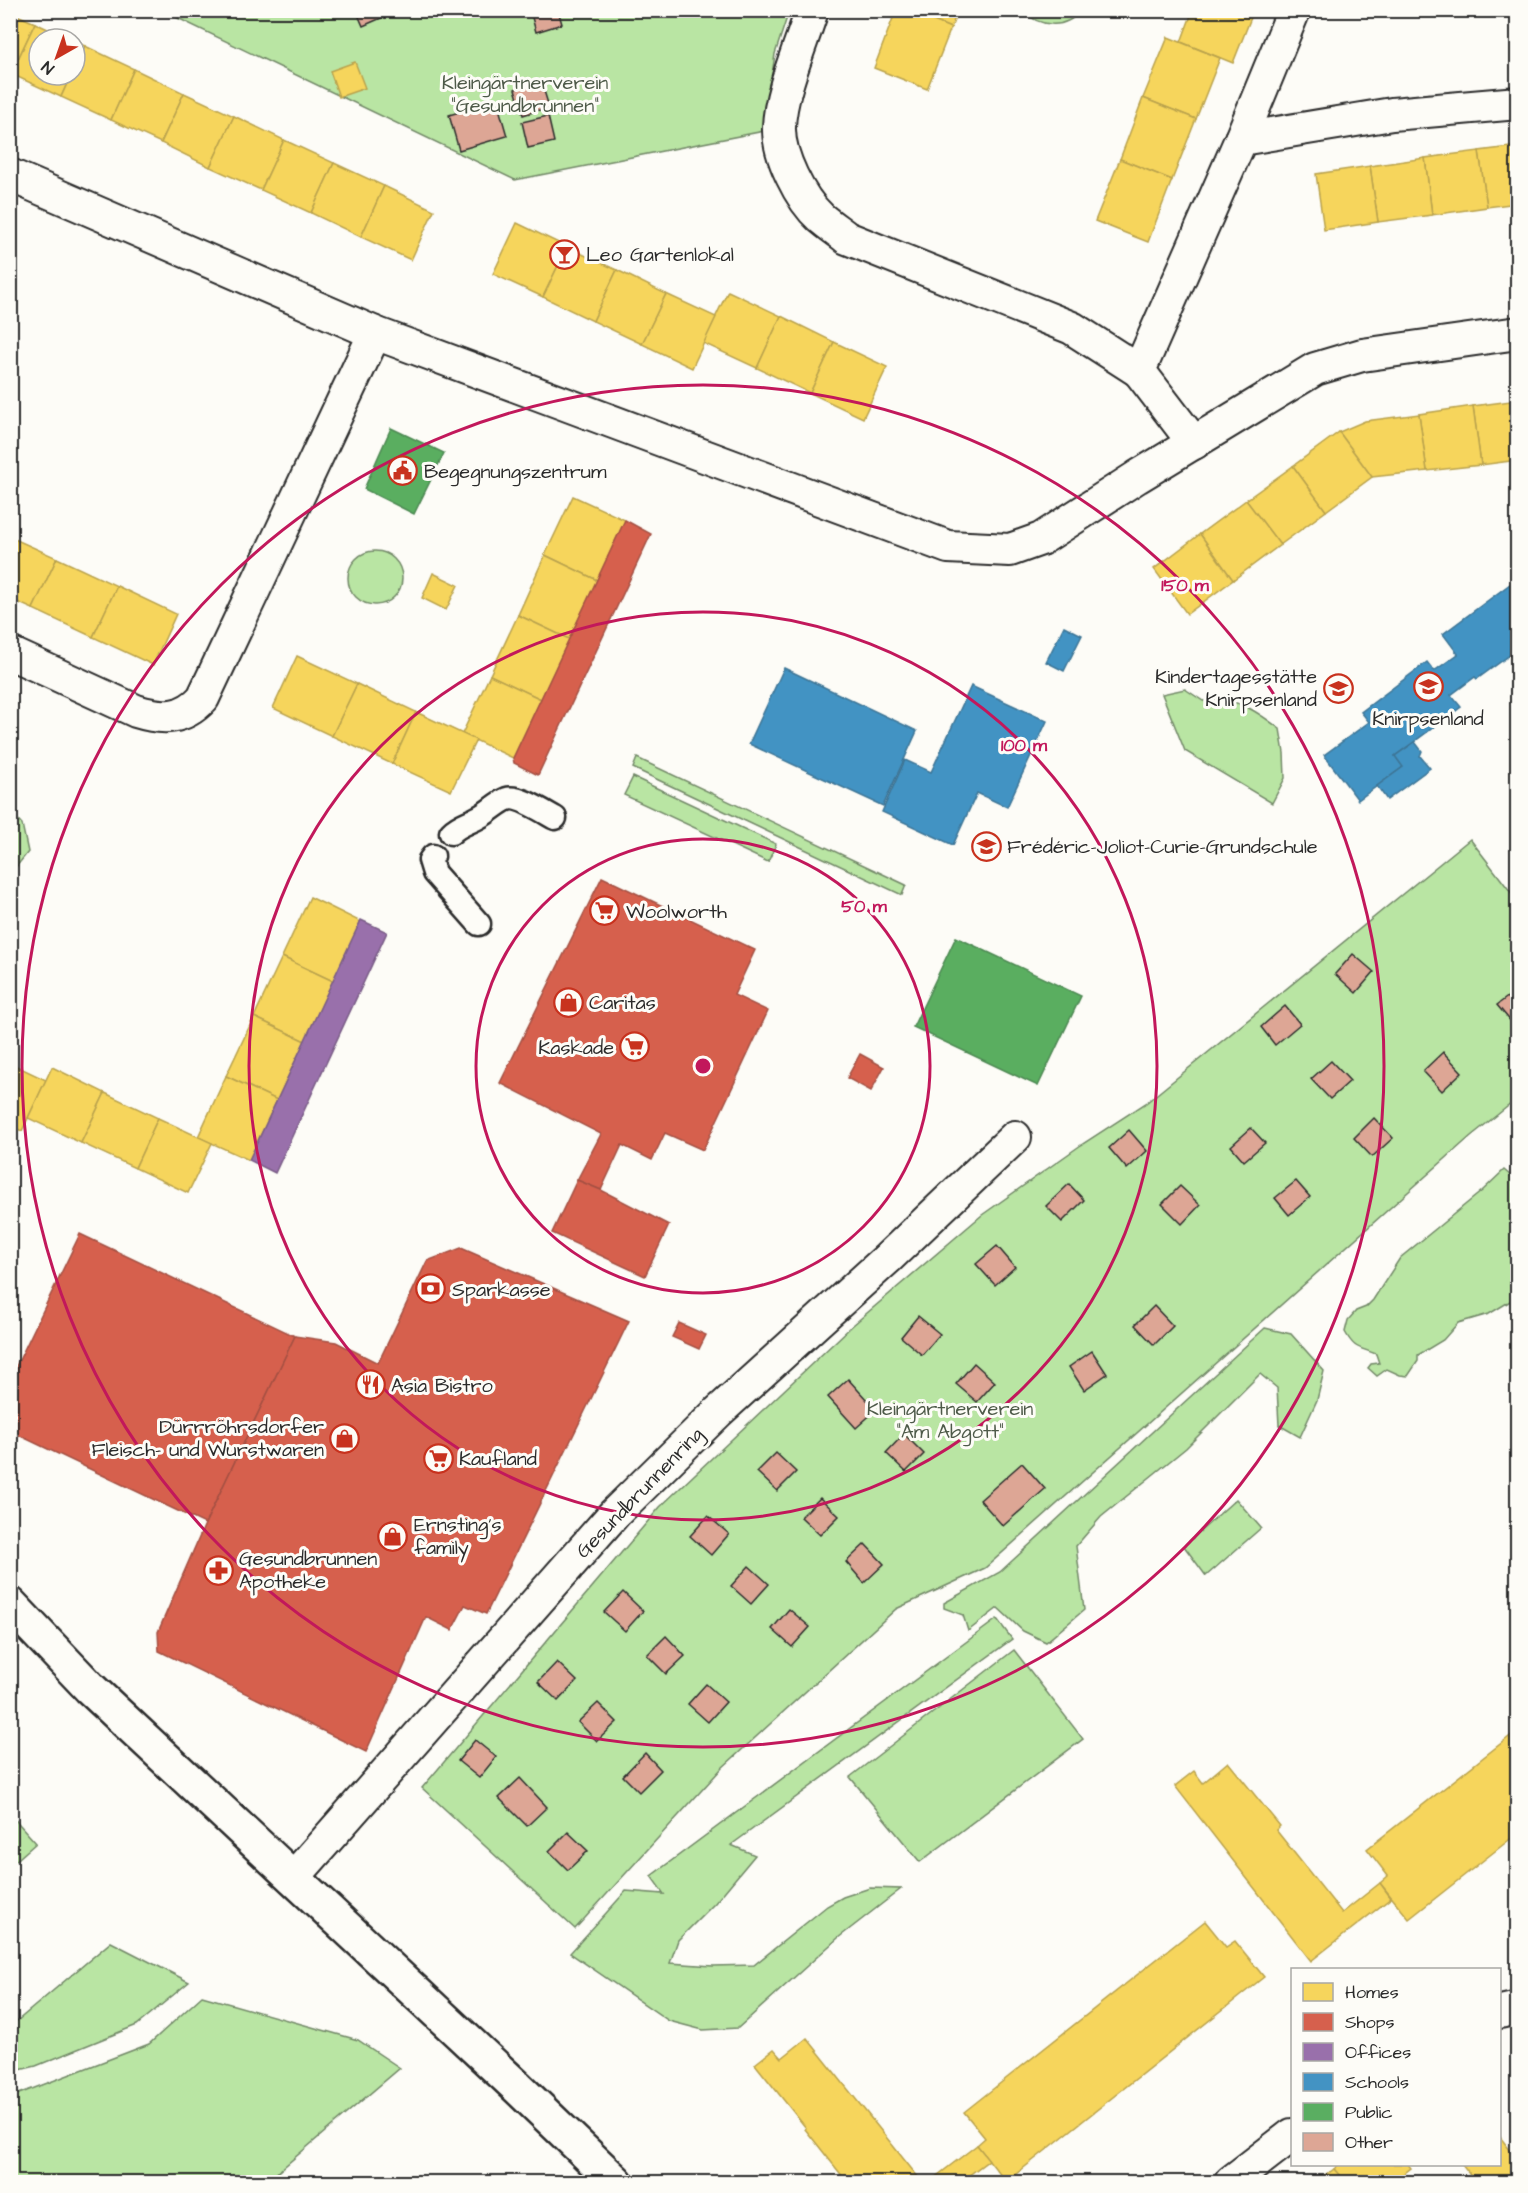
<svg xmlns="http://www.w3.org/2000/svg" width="1528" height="2193" viewBox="0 0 1528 2193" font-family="'Architects Daughter',sans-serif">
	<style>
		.green { fill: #b9e5a3; stroke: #728867; stroke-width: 1.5 }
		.homes { fill: #f6d55c; stroke: #b9a24d; stroke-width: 1.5 }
		.shops { fill: #d6604d; stroke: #a35043; stroke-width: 1.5 }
		.offices { fill: #9970ab; stroke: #785b85; stroke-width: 1.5 }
		.schools { fill: #4393c3; stroke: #3c7495; stroke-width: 1.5 }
		.public { fill: #5aae61; stroke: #4c8751; stroke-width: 1.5 }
		.building { fill: #dda695; stroke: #2b2b2b; stroke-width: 1.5 }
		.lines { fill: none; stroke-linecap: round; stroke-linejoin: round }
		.pedestrian-casing { stroke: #2b2b2b; stroke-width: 27 }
		.minor-casing { stroke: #2b2b2b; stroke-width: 36 }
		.tertiary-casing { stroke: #2b2b2b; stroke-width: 38 }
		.pedestrian { stroke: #fdfcf7; stroke-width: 22 }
		.minor { stroke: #fdfcf7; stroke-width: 32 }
		.tertiary { stroke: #fdfcf7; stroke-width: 33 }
		.ring { fill: none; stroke: #c2185b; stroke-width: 3 }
		.labels { text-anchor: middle; stroke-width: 6; stroke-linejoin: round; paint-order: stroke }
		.park-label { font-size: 20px; fill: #4e5a49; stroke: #fdfcf7 }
		.poi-label { font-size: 20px; fill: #2b2b2b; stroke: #fdfcf7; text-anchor: start }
		.street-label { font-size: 20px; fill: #2b2b2b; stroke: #fdfcf7 }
		.centre { fill: #c2185b; stroke: #fdfcf7; stroke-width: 3 }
		.ring-label { font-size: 18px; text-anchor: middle; font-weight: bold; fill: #c2185b; stroke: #fdfcf7; stroke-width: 6; stroke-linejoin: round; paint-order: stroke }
	</style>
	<rect width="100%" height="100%" fill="#fdfcf7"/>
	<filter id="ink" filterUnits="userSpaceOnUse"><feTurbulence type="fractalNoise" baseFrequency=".0167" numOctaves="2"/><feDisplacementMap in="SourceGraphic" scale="12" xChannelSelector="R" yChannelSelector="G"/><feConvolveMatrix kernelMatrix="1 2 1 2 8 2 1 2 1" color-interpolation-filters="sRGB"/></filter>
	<g filter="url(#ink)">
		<g class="green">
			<polygon points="163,11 789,11 775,54 764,131 515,180"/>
			<path d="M1022,11H1080C1064,31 1039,26 1022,11Z"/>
			<circle cx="375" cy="578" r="27"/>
			<path d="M1185,689L1203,701C1236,696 1255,710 1280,729L1284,753L1285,778L1272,803L1185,751L1162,694Z"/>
			<polygon points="637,758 906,885 902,895 633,768"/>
			<polygon points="633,777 776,844 768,862 624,795"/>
			<polygon points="11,812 22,824 28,852 12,872"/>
			<polygon points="1470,839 1517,900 1517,1099 1471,1136 985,1568 896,1609 722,1768 575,1929 422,1788 660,1507 853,1325 982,1215 1081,1145 1146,1103"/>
			<path d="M1504,1170L1517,1181V1297L1489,1314L1458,1323L1443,1340L1418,1355V1361L1408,1376L1400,1375L1387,1369L1377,1376L1368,1368L1371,1364L1379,1363L1376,1354C1359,1347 1355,1350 1345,1332L1348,1320L1356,1311L1366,1307L1373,1300L1400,1258L1482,1191Z"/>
			<polygon points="1265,1328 1291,1334 1324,1371 1317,1400 1300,1437 1279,1425 1277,1388 1260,1374 1186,1448 1101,1517 1076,1546 1084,1610 1046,1642 1023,1631 998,1608 968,1631 963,1615 944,1608 944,1603 1000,1572"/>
			<polygon points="1236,1499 1261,1528 1206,1576 1184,1546"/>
			<polygon points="997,1619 1012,1639 731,1845 755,1855 715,1903 678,1940 670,1963 713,1966 754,1965 827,1906 843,1897 870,1888 901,1889 838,1938 738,2028 703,2030 669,2021 570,1953 626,1891 664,1894 651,1876"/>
			<polygon points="1014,1650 1083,1739 920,1862 850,1777"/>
			<polygon points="10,1814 36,1843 11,1865 10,1865"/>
			<polygon points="111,1942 189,1982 137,2025 36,2066 11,2072 11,2014 17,2021"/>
			<polygon points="202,1996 358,2040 400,2068 266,2182 11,2182 11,2097 149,2044"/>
		</g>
		<g class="homes">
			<polygon points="896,10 907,10 951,28 927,89 874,68"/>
			<polygon points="907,10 958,10 951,28"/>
			<polygon points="1193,10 1254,10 1233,63 1181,42"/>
			<polygon points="10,12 35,23 11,74 10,73"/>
			<polygon points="35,23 69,39 39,39 39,75 71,75 61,97 11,74"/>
			<polygon points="1168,37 1220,58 1196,119 1143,98"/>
			<polygon points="75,42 85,46 75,67"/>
			<polygon points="85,46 134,69 111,120 61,97 71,75 75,75 75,67"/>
			<polygon points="355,62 365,88 339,97 330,71"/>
			<polygon points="134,69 184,93 161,143 111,120"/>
			<polygon points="184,93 234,116 210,167 161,143"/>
			<polygon points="1143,98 1196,119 1172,180 1120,159"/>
			<polygon points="234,116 284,140 261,190 210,167"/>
			<polygon points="284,140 334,163 311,213 261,190"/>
			<polygon points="1518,146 1518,203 1487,207 1479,151"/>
			<polygon points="1479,151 1487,207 1432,215 1425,158"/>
			<polygon points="1425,158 1432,215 1378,222 1370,166"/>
			<polygon points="1120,159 1172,180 1148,242 1095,221"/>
			<polygon points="334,163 384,186 361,237 311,213"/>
			<polygon points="1370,166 1378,222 1324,230 1316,174"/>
			<polygon points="384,186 434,210 411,260 361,237"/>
			<polygon points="517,223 567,247 543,297 493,274"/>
			<polygon points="567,247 617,270 593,321 543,297"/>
			<polygon points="617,270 666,294 642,344 593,321"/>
			<polygon points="728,291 781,316 757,368 703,343"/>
			<polygon points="666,294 716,317 692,368 642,344"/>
			<polygon points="781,316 834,342 810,393 757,368"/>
			<polygon points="834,342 887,367 863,418 810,393"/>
			<polygon points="1518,400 1518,460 1481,465 1473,406"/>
			<polygon points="1473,406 1481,465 1427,471 1419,414"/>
			<polygon points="1419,414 1427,471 1372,477 1339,432 1365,421"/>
			<polygon points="1339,432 1372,477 1326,511 1293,466"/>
			<polygon points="1293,466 1326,511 1280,545 1246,500"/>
			<polygon points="573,496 625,520 597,580 545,555"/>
			<polygon points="1246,500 1280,545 1233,580 1200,534"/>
			<polygon points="1200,534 1233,580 1187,614 1154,569"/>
			<polygon points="10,537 57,558 33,609 10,599"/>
			<polygon points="545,555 597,580 569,639 518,615"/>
			<polygon points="57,558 117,586 93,637 33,609"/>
			<polygon points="433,573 458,585 446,610 422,598"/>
			<polygon points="117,586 176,614 153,665 93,637"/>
			<polygon points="518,615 569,639 541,699 490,675"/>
			<polygon points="297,656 357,684 332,736 273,708"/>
			<polygon points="490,675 541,699 513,758 462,734"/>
			<polygon points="357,684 416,712 392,764 332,736"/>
			<polygon points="416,712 476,740 451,791 392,764"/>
			<polygon points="310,897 361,922 333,981 282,957"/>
			<polygon points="282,957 333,981 305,1041 254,1017"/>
			<polygon points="254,1017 305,1041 277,1100 226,1076"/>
			<polygon points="10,1063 46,1080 22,1131 10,1126"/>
			<polygon points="52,1067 105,1093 81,1143 28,1118"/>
			<polygon points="226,1076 277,1100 249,1160 198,1137"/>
			<polygon points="105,1093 158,1118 135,1168 81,1143"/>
			<polygon points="158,1118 212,1143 188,1193 135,1168"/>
			<polygon points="1518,1730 1518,1833 1409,1919 1380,1883 1388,1876 1367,1849"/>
			<polygon points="1228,1762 1280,1826 1276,1830 1342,1913 1380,1883 1391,1898 1311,1961 1175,1786 1194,1771 1203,1783"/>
			<polygon points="1205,1921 1226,1947 1235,1941 1264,1977 1006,2182 977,2145 985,2138 964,2112"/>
			<polygon points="807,2038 922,2182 847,2182 805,2129 806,2128 755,2064 774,2049 782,2058"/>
			<polygon points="1500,2137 1518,2160 1518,2182 1476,2182 1462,2164 1500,2164"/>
			<polygon points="977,2145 989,2160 960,2182 929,2182"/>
			<polygon points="1339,2164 1408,2164 1411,2168 1393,2182 1345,2182 1334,2169"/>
			<polygon points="1334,2169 1345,2182 1317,2182"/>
		</g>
		<g class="shops">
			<polygon points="625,520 651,534 538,775 514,763 513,758"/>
			<polygon points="602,877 755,950 734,995 768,1011 703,1150 665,1133 652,1160 622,1145 601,1190 577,1180 601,1134 500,1083"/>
			<polygon points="860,1054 884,1067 871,1091 847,1078"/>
			<polygon points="577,1180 601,1190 669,1225 645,1276 552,1233"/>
			<polygon points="80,1234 295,1336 205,1524 10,1431 10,1379"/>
			<polygon points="461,1248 629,1321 486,1614 465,1605 452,1630 426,1617 366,1752 159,1651 158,1632 205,1524 295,1336 336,1342 378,1363 427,1261"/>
			<polygon points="679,1323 706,1335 699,1349 672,1337"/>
		</g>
		<polygon class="offices" points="361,920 387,932 275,1173 249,1160"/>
		<g class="schools">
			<polygon points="1510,584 1518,594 1518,649 1477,679 1475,677 1451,695 1461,707 1395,756 1403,767 1358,800 1324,755 1369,722 1361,712 1427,662 1434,671 1458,654 1443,634"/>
			<polygon points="1064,626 1082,635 1064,671 1046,662"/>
			<polygon points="784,668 917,731 883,806 749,744"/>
			<polygon points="971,686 1047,721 1007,807 977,793 953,845 882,812 905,760 931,772"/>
			<polygon points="1415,742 1422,751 1420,756 1430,768 1387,800 1377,786 1403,767 1395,756"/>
		</g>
		<g class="public">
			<polygon points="391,428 444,453 414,514 364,489"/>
			<polygon points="956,937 1081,996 1038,1086 913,1027"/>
		</g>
		<g class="building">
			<polygon points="356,10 386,10 388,15 363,26"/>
			<polygon points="530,10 558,10 562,24 536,32"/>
			<polygon points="541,81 549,107 523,115 515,89"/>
			<polygon points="497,101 507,136 459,150 449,115"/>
			<polygon points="548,116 554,142 528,148 522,122"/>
			<polygon points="1353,954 1374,972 1356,993 1335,974"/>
			<polygon points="1518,989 1518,1030 1497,1005"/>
			<polygon points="1285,1006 1300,1024 1275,1045 1261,1027"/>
			<polygon points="1443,1052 1462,1072 1442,1091 1423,1071"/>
			<polygon points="1331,1061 1350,1081 1330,1099 1311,1079"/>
			<polygon points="1374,1118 1393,1138 1372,1157 1354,1138"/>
			<polygon points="1251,1128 1265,1143 1244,1161 1231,1146"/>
			<polygon points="1129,1130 1147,1151 1127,1169 1109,1148"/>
			<polygon points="1296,1181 1310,1197 1289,1215 1275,1198"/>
			<polygon points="1069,1184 1084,1200 1062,1222 1046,1206"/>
			<polygon points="1180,1186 1200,1205 1182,1224 1162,1204"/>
			<polygon points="997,1246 1015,1267 995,1285 976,1264"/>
			<polygon points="1154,1306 1173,1326 1154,1345 1135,1325"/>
			<polygon points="918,1316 940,1334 922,1355 901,1337"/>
			<polygon points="1092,1351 1107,1374 1084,1390 1069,1367"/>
			<polygon points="974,1363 995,1382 977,1402 956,1384"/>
			<polygon points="848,1379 876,1410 856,1428 828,1397"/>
			<polygon points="904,1434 924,1454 906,1472 886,1453"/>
			<polygon points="776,1453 796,1472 777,1491 757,1472"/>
			<polygon points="1022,1463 1045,1489 1003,1526 980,1500"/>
			<polygon points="820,1498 839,1516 820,1535 801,1517"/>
			<polygon points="708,1516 729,1534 711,1555 690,1536"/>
			<polygon points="865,1544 884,1564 864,1583 846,1562"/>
			<polygon points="749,1566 769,1584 751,1604 731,1586"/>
			<polygon points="623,1592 643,1611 625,1631 604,1612"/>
			<polygon points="789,1609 810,1627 792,1647 772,1629"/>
			<polygon points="666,1636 685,1656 666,1674 647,1655"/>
			<polygon points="557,1662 577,1681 558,1701 538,1682"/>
			<polygon points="706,1684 726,1702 708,1722 688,1704"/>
			<polygon points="598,1703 617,1722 597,1741 578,1722"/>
			<polygon points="475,1740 496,1757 479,1778 458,1761"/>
			<polygon points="645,1753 661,1770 639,1792 623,1776"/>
			<polygon points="520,1778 547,1807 527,1826 499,1798"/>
			<polygon points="568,1832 588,1851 568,1870 549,1851"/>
		</g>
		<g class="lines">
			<defs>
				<g id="pedestrian">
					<path d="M451,833C460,824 469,823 479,817C489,812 497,803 507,799C518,795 544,812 555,818"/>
					<polyline points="433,856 430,860 434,873 479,924"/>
				</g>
				<g id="minor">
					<path d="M812,10C801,45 780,92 779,127C778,155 800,199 821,218C829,225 838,231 847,238L1072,328L1139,371"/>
					<polyline points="1241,139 1392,114 1518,103"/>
					<polyline points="10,175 375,333 948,547 1010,550 1041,539 1137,477 1315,369 1362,355 1518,333"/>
					<polyline points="1194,443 1139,371 1241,139 1294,10"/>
					<path d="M10,653L136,711C162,719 183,720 203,698L375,333"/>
					<polyline points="293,1878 615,1513 718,1412 888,1258 1015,1137"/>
					<polyline points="1500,2012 1518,2008"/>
					<polyline points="1231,2182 1292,2135"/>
				</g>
				<polyline id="tertiary" points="10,1604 90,1688 516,2086 616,2182"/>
			</defs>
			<use href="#pedestrian" class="pedestrian-casing"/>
			<use href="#minor" class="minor-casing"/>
			<use href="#tertiary" class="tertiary-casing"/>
			<use href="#pedestrian" class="pedestrian"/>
			<use href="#minor" class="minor"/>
			<use href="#tertiary" class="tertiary"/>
		</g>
	</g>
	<g class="ring">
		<circle cx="703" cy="1066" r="227"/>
		<circle cx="703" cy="1066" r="454"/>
		<circle cx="703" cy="1066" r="681"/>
	</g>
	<defs>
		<symbol id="bar-ring" viewBox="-11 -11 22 22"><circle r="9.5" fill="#fdfcf7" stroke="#c8321e" stroke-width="1.5"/><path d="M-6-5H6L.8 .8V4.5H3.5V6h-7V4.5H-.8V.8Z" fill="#c8321e"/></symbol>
		<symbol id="civic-ring" viewBox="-11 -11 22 22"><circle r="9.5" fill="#fdfcf7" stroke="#c8321e" stroke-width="1.5"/><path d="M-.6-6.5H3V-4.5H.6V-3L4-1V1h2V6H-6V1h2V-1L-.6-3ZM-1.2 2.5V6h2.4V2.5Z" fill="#c8321e"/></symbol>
		<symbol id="school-ring" viewBox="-11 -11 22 22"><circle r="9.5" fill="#fdfcf7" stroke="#c8321e" stroke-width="1.5"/><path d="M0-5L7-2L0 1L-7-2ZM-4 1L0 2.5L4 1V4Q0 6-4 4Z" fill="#c8321e"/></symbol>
		<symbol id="supermarket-ring" viewBox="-11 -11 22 22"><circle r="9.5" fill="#fdfcf7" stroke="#c8321e" stroke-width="1.5"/><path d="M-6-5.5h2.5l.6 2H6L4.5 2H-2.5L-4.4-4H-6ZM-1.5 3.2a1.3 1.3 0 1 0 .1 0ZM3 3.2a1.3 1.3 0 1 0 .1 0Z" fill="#c8321e"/></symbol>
		<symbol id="shop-ring" viewBox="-11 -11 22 22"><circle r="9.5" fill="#fdfcf7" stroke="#c8321e" stroke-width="1.5"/><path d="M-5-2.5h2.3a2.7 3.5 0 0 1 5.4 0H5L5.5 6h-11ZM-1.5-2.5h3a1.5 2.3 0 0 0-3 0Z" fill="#c8321e"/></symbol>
		<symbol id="bank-ring" viewBox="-11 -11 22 22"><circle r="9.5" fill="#fdfcf7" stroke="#c8321e" stroke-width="1.5"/><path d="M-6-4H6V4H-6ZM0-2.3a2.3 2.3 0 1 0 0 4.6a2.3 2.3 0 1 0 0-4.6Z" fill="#c8321e"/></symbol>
		<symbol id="restaurant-ring" viewBox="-11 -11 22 22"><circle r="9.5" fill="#fdfcf7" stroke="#c8321e" stroke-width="1.5"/><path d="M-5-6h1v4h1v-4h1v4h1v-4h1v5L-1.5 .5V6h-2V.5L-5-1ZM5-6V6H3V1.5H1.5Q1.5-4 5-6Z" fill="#c8321e"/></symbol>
		<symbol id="pharmacy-ring" viewBox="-11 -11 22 22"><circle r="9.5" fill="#fdfcf7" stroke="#c8321e" stroke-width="1.5"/><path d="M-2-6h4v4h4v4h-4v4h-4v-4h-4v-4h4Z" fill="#c8321e"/></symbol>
	</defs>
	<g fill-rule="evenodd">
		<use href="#bar-ring" x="548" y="238" width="33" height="33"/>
		<use href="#civic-ring" x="386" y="454" width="33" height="33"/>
		<use href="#school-ring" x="1412" y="670" width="33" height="33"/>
		<use href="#school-ring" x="1322" y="672" width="33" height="33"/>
		<use href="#school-ring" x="970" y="830" width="33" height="33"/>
		<use href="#supermarket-ring" x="588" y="894" width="33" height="33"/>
		<use href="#shop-ring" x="552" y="986" width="33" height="33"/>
		<use href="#supermarket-ring" x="618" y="1030" width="33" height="33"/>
		<use href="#bank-ring" x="414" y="1272" width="33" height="33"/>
		<use href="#restaurant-ring" x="354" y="1368" width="33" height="33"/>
		<use href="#shop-ring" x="328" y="1422" width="33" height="33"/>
		<use href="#supermarket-ring" x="422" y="1442" width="33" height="33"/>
		<use href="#shop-ring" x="376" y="1520" width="33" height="33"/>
		<use href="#pharmacy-ring" x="202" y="1554" width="33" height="33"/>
	</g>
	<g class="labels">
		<g class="park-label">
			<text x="525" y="89">Kleingärtnerverein<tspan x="525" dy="23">"Gesundbrunnen"</tspan></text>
			<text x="950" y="1415">Kleingärtnerverein<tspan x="950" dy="23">"Am Abgott"</tspan></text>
		</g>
		<g class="poi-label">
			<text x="586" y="261">Leo Gartenlokal</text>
			<text x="424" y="478">Begegnungszentrum</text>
			<text x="1317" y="683" text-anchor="end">Kindertagesstätte<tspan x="1317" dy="23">Knirpsenland</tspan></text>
			<text x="1428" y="725" text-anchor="middle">Knirpsenland</text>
			<text x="1007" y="853">Frédéric-Joliot-Curie-Grundschule</text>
			<text x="626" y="918">Woolworth</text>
			<text x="589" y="1009">Caritas</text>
			<text x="614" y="1054" text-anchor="end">Kaskade</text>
			<text x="452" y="1296">Sparkasse</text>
			<text x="391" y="1392">Asia Bistro</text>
			<text x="324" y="1433" text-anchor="end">Dürrröhrsdorfer<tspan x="324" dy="23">Fleisch- und Wurstwaren</tspan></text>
			<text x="459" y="1465">Kaufland</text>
			<text x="414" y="1531">Ernsting's<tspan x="414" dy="23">family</tspan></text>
			<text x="239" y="1565">Gesundbrunnen<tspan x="239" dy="23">Apotheke</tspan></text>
		</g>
		<g class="street-label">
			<text transform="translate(639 1492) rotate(-46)" y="7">Gesundbrunnenring</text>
		</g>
	</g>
	<circle cx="703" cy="1066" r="9" class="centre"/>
	<g class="ring-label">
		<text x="1185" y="591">150 m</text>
		<text x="1024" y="751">100 m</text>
		<text x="864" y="912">50 m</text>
	</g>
	<rect width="1528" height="2193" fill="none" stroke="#fdfcf7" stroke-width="36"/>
	<rect x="18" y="18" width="1492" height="2157" fill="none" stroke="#2b2b2b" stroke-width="2" filter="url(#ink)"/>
	<rect x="1291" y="1968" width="210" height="198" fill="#fdfcf7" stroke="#a9a8a5" stroke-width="1.5"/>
	<rect x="1303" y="1983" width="30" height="18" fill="#f6d55c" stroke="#a9a8a5" stroke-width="1.5"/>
	<text x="1345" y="1998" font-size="18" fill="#2b2b2b">Homes</text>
	<rect x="1303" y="2013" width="30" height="18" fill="#d6604d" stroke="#a9a8a5" stroke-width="1.5"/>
	<text x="1345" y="2028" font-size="18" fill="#2b2b2b">Shops</text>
	<rect x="1303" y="2043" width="30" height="18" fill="#9970ab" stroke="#a9a8a5" stroke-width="1.5"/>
	<text x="1345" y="2058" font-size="18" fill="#2b2b2b">Offices</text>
	<rect x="1303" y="2073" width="30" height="18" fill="#4393c3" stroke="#a9a8a5" stroke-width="1.5"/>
	<text x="1345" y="2088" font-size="18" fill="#2b2b2b">Schools</text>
	<rect x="1303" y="2103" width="30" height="18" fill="#5aae61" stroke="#a9a8a5" stroke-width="1.5"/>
	<text x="1345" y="2118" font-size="18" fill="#2b2b2b">Public</text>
	<rect x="1303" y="2133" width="30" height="18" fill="#dda695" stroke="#a9a8a5" stroke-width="1.5"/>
	<text x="1345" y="2148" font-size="18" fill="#2b2b2b">Other</text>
	<g transform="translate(57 57) rotate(220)"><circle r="28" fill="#fdfcf7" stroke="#a9a8a5" stroke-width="1.5"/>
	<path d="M0-4.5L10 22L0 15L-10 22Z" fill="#c8321e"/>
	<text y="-9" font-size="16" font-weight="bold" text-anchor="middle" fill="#2b2b2b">N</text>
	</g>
</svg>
